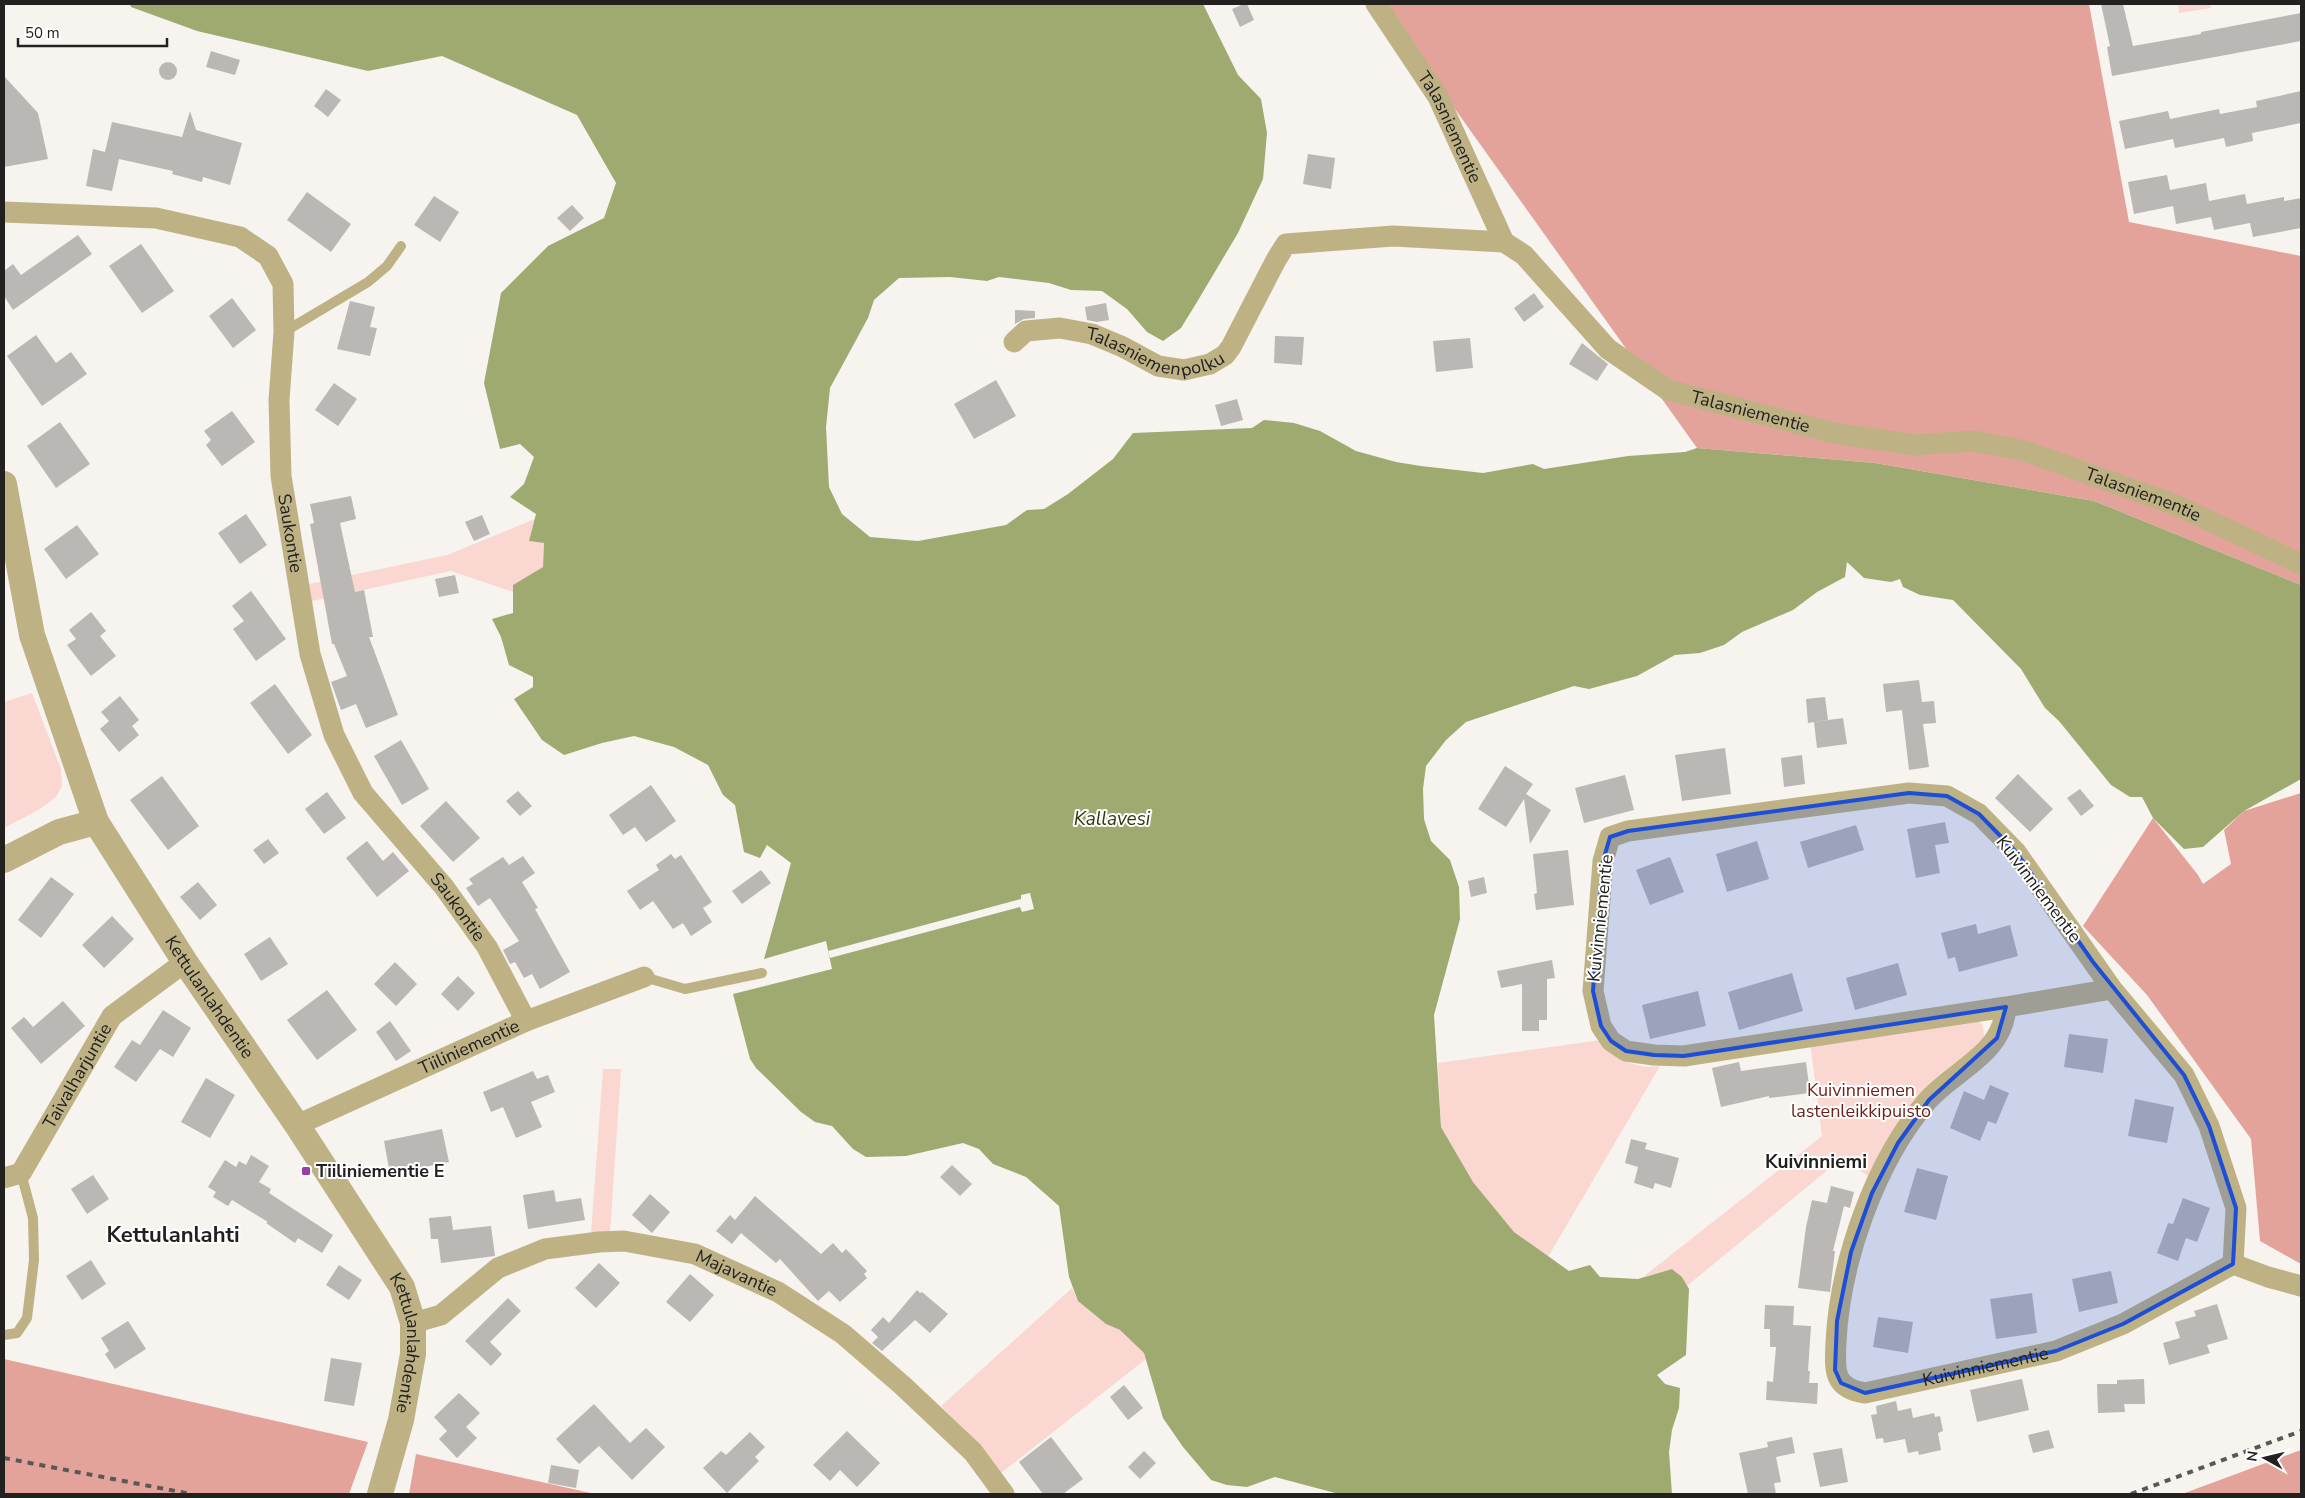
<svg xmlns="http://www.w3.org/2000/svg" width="2305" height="1498" viewBox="0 0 2305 1498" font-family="'Nunito Sans',sans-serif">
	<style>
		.green { fill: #fbd7d1 }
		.forest { fill: #e3a39a }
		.water { fill: #9faa71 }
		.pier { fill: #f7f4f0 }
		.building { fill: #bbb7b4 }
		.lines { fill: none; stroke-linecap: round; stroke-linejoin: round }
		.service { stroke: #beb285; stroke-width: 10 }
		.minor { stroke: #beb285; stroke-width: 21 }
		.tertiary { stroke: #beb285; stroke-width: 26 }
		.rail { stroke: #595856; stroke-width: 4; stroke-dasharray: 6 6; stroke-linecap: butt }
		.marked { fill: #1d4ed8; fill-opacity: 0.2; stroke: #1d4ed8; stroke-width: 4; stroke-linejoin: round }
		.poi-dot { fill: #9a3fa9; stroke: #fff; stroke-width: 2 }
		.labels { text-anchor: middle; stroke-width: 4; stroke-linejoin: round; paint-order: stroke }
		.street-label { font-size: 18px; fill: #222120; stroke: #fff }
		.park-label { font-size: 18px; fill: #6a1f19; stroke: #fff }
		.poi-label { font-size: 18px; font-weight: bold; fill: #222120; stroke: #fff; text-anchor: start }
		.water-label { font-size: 19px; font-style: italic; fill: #33390d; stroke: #fff }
		.neighbourhood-label { font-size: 19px; font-weight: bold; fill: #222120; stroke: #fff }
		.district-label { font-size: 22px; font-weight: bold; fill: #222120; stroke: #fff }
	</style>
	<rect width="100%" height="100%" fill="#f7f4f0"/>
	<g class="green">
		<polygon points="2178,4 2210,4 2211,8 2179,13"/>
		<polygon points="535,519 529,541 544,543 543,567 513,585 513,592 451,571 312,601 309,584 447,555"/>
		<polygon points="32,693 61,769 62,786 56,797 40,809 4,828 4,702"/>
		<polygon points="1978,1020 1983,1026 1984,1037 1870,1177 1841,1159 1687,1286 1682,1277 1672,1269 1643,1277 1822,1136 1810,1042"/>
		<path d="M1601,1040C1621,1058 1631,1070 1660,1066L1548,1257L1514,1232L1473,1182L1441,1127L1438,1063Z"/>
		<polygon points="603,1069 621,1069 610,1233 591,1233"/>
		<polygon points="1072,1288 1078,1301 1106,1324 1120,1330 1144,1353 1146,1359 1001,1473 941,1406"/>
	</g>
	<g class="forest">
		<polygon points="1380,4 2089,4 2129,222 2301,256 2301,585 2094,501 1875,463 1697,448"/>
		<polygon points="2301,793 2301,1264 2260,1241 2251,1139 2147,995 2083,926 2153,818 2198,875 2203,884 2231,864 2224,830 2244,811"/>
		<polygon points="4,1359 368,1442 349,1494 4,1494"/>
		<polygon points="2301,1450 2301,1494 2182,1494"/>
		<polygon points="416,1454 595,1494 409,1494"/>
	</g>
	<polygon class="water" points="130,4 1203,4 1238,75 1261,99 1267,133 1263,179 1238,233 1197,302 1181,328 1163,341 1147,332 1127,309 1102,291 1071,290 1049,283 999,277 987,281 950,277 899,278 874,300 868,318 830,388 826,427 829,487 842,514 870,537 918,541 1006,525 1027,510 1044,509 1068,494 1113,459 1133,433 1252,428 1264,420 1294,423 1320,431 1356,451 1396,462 1421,466 1483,473 1533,464 1544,469 1628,456 1685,452 1697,448 1875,463 2094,501 2301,585 2301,779 2244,811 2203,847 2184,849 2153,818 2142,797 2130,797 2111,785 2059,721 2045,708 2021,669 1953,600 1920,595 1903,587 1900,579 1891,582 1864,578 1847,562 1845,577 1817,592 1793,610 1742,632 1724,645 1700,653 1675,655 1637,676 1589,689 1574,686 1466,722 1446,740 1426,766 1423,789 1424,819 1431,841 1450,860 1459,887 1460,919 1434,1015 1441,1127 1473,1182 1514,1232 1569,1271 1590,1265 1600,1277 1638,1279 1672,1269 1682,1277 1689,1289 1686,1355 1657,1375 1665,1384 1680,1388 1679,1408 1672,1430 1669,1452 1672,1494 1339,1494 1275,1477 1247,1487 1227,1485 1211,1480 1183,1447 1163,1418 1144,1353 1120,1330 1106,1324 1078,1301 1069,1277 1059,1206 1026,1177 993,1164 979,1149 963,1143 906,1156 866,1157 853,1149 832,1126 815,1122 801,1112 756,1068 750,1059 733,994 832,969 826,941 764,959 791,863 767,845 760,858 744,852 735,805 723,795 708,765 674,747 634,736 602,743 564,755 542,740 514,699 533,687 533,677 509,665 501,637 492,619 513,613 513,585 543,567 544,543 529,541 536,514 510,497 524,484 534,457 520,444 500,449 484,383 501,293 548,246 604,218 616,183 577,115 442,56 368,71 197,31 131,7"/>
	<polygon class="pier" points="1030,893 1034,909 1022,912 1020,907 830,958 828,951 1021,899 1021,895"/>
	<g class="building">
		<polygon points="1244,4 1247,4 1254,20 1240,27 1232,9"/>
		<polygon points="2101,4 2123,4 2133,46 2201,34 2201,32 2301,13 2301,41 2112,76 2107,47 2110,46"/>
		<polygon points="211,51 240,60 235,75 206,67"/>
		<circle cx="168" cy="71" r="9"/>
		<polygon points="4,76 38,113 48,159 4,167"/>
		<polygon points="326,89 341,100 328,117 314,106"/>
		<polygon points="2301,91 2301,123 2252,133 2253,141 2226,147 2224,138 2175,148 2173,139 2125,149 2119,121 2168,111 2170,119 2219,109 2220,114 2257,107 2256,101"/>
		<polygon points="190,111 196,130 242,143 230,185 203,177 202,182 172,174 173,171 119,159 112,191 86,186 93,149 105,152 112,122 182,137"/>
		<polygon points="1308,154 1335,158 1331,189 1303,184"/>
		<polygon points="2167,175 2170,190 2206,183 2209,201 2245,194 2247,204 2284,197 2284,201 2301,198 2301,228 2253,237 2250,223 2214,230 2211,217 2176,224 2173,206 2134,214 2128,182"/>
		<polygon points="307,192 351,224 331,252 287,220"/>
		<polygon points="434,196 459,212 440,242 414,225"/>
		<polygon points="572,205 584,218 570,231 557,218"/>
		<polygon points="78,235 92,254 13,310 4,296 4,271 13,264 21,275"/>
		<polygon points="141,244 174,291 142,313 109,266"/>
		<polygon points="1534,293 1544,307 1524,322 1514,308"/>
		<polygon points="232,298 256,330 233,348 209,316"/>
		<polygon points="350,301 375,307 370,327 377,328 370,356 337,349"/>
		<polygon points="1106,303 1109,320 1097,322 1087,320 1085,307"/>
		<polygon points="1015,310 1035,311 1035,318 1024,319 1015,324"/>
		<polygon points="36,335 56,363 71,352 87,374 42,406 7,356"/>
		<polygon points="1275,336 1304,337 1302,365 1274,363"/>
		<polygon points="1470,338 1473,368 1436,372 1433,341"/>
		<polygon points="1582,343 1608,364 1597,381 1569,364"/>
		<polygon points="996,380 1016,416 974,439 954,404"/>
		<polygon points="334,383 357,399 338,426 315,410"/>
		<polygon points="1237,399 1243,420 1221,426 1215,405"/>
		<polygon points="232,411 255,442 222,466 206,445 211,440 204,431"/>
		<polygon points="60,422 90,464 56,488 27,446"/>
		<polygon points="351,496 356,519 340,523 355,592 364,590 373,637 369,637 398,715 366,728 356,704 341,710 331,682 347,676 334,644 332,644 310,524 314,523 310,504"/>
		<polygon points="246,514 267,545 240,564 218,533"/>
		<polygon points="482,515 490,534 474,541 465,522"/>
		<polygon points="77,525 99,554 66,579 44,549"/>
		<polygon points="455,575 459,593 439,597 435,579"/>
		<polygon points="251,591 286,639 256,661 233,629 244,621 232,606"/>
		<polygon points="91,612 106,631 100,636 116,656 91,676 67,645 76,639 69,630"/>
		<polygon points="1919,680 1922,702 1934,701 1936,723 1923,724 1929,767 1909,770 1902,710 1886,712 1883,684"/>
		<polygon points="275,684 312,735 288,754 250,703"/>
		<polygon points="120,696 139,720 132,726 139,735 119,752 100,729 109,721 101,712"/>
		<polygon points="1825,697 1828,720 1808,723 1806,699"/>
		<polygon points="1843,718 1847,744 1817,748 1814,722"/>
		<polygon points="401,740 429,789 402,805 374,756"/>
		<polygon points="1725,748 1731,794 1682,801 1675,755"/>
		<polygon points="1802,755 1805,784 1784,787 1781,758"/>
		<polygon points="1505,766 1533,784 1526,794 1551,810 1530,844 1524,799 1506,827 1478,809"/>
		<polygon points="2018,774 2053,809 2030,832 1995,798"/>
		<polygon points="1625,775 1634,810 1584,823 1575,788"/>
		<polygon points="162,776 199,826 168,850 130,800"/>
		<polygon points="651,785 676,821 646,842 635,827 623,835 609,815"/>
		<polygon points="2080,789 2094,806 2081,816 2067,798"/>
		<polygon points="518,791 532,806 520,816 506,801"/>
		<polygon points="327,792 346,818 324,834 305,809"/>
		<polygon points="446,801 480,838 453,862 420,826"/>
		<polygon points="1945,822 1949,843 1935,845 1940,873 1916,878 1907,829"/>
		<polygon points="1856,825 1864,850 1808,868 1800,842"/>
		<polygon points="268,839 279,853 264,864 253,850"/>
		<polygon points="367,841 383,861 393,852 409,871 377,897 346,858"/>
		<polygon points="1757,841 1769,879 1727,892 1716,854"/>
		<polygon points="1568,850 1574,905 1536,910 1534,894 1537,893 1533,854"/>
		<polygon points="671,854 675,859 681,855 712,902 703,908 712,922 691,936 683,923 673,929 653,901 640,910 627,891 659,870 656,865"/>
		<polygon points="523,856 535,873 522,882 538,908 535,909 570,972 540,989 532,974 524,978 515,962 510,964 503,950 519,941 490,898 478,906 466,888 473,884 469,879 503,857 509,865"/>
		<polygon points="1670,857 1684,892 1650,905 1636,870"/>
		<polygon points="761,870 771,883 742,904 732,891"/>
		<polygon points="51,877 74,894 41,938 18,920"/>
		<polygon points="1484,877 1487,893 1471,897 1468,881"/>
		<polygon points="198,882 217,905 200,920 180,897"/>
		<polygon points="112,916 134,939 104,968 82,945"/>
		<polygon points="1976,924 1978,934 2010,925 2018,956 1959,972 1955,957 1948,959 1941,933"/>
		<polygon points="270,937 288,964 261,981 244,954"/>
		<polygon points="1552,960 1555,978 1547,979 1547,1020 1539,1020 1539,1031 1522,1031 1522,984 1501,988 1497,971"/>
		<polygon points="395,962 417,984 396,1006 374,984"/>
		<polygon points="1898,963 1907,995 1855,1010 1846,978"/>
		<polygon points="1792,973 1803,1011 1739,1030 1728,992"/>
		<polygon points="458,976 475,993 458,1011 441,994"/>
		<polygon points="327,990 357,1030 317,1060 287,1020"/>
		<polygon points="1698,991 1706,1026 1650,1039 1642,1005"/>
		<polygon points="63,1001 85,1026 41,1064 11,1028 24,1017 33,1027"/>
		<polygon points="163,1010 191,1028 173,1057 160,1049 136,1082 114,1067 132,1040 140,1045"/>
		<polygon points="390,1021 411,1051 396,1061 376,1032"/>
		<polygon points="2069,1034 2108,1039 2103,1073 2064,1067"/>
		<polygon points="1739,1062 1741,1071 1806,1062 1810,1093 1769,1098 1769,1096 1721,1107 1712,1068"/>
		<polygon points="533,1071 537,1079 548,1075 555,1092 531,1102 542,1127 516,1138 503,1107 491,1112 483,1092"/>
		<polygon points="206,1078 235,1095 210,1138 181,1122"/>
		<polygon points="1990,1085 2009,1093 1996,1124 1988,1121 1980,1141 1950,1128 1964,1091 1984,1100"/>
		<polygon points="2135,1099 2174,1107 2167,1143 2128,1136"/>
		<polygon points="442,1129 449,1162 390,1174 384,1141"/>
		<polygon points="1631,1139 1647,1143 1645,1149 1679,1158 1671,1188 1655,1183 1653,1189 1634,1183 1638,1167 1625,1163"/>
		<polygon points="251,1155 269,1166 259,1182 271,1189 269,1193 333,1235 322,1253 298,1238 295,1243 266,1223 268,1222 232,1200 228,1206 213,1197 216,1192 208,1187 225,1160 236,1167 239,1161 246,1165"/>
		<polygon points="952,1165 972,1184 960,1196 940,1177"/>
		<polygon points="1917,1168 1948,1176 1936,1220 1904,1212"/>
		<polygon points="93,1175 109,1199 87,1214 71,1189"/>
		<polygon points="1831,1186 1854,1192 1850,1208 1844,1206 1833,1251 1835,1251 1830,1292 1798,1288 1806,1227 1812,1200 1827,1203"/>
		<polygon points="554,1190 556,1202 581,1198 585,1220 528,1229 523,1195"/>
		<polygon points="650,1194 670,1212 652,1233 632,1215"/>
		<polygon points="755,1196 821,1254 833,1243 842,1253 846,1249 867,1271 864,1274 867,1278 840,1302 829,1291 818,1301 780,1259 776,1263 741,1233 732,1244 716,1231 730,1215 735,1220"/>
		<polygon points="2183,1198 2210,1208 2197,1242 2186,1238 2178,1261 2157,1253 2168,1223 2173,1224"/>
		<polygon points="451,1216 453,1230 491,1226 495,1256 441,1263 438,1239 431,1239 429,1218"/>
		<polygon points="91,1260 106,1284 82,1300 66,1276"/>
		<polygon points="599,1263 620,1283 596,1308 575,1288"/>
		<polygon points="339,1265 362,1280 349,1300 326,1285"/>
		<polygon points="2111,1271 2118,1303 2079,1312 2072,1279"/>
		<polygon points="690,1274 714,1295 690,1322 666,1302"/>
		<polygon points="917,1290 920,1293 922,1292 948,1314 930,1333 915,1320 882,1351 872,1343 878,1337 871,1330 883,1317 889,1323"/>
		<polygon points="2032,1293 2037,1333 1996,1339 1990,1299"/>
		<polygon points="508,1298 521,1311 490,1342 502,1354 491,1366 465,1341"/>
		<polygon points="2217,1304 2228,1339 2207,1345 2210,1353 2169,1365 2163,1343 2180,1338 2175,1322 2196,1316 2194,1311"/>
		<polygon points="1765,1305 1794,1306 1793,1325 1811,1326 1808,1371 1810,1371 1809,1383 1818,1383 1817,1404 1766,1400 1767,1381 1773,1382 1776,1347 1770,1347 1770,1329 1764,1329"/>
		<polygon points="1878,1317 1913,1322 1908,1353 1873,1347"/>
		<polygon points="128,1321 146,1349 115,1369 105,1354 109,1351 101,1338"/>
		<polygon points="331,1358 362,1363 354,1406 324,1401"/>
		<polygon points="2022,1379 2029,1410 1977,1422 1970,1390"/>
		<polygon points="2144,1379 2145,1404 2124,1404 2125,1412 2098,1413 2097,1384 2117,1384 2117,1380"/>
		<polygon points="1124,1385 1143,1408 1128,1420 1110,1397"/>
		<polygon points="459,1393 480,1413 466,1427 477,1438 457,1458 439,1439 447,1431 434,1417"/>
		<polygon points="1896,1401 1898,1411 1911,1408 1913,1418 1934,1413 1935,1417 1940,1416 1943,1431 1938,1433 1941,1450 1919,1455 1918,1451 1908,1453 1905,1439 1884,1443 1883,1438 1876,1439 1871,1415 1877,1414 1876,1406"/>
		<polygon points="594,1404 630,1443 646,1428 665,1447 632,1480 599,1446 579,1464 556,1439"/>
		<polygon points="2049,1430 2054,1448 2033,1453 2028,1435"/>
		<polygon points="847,1431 880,1463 857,1487 840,1470 830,1481 813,1465"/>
		<polygon points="750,1432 765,1447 755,1457 759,1461 727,1493 703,1468 721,1451 726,1455"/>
		<polygon points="1051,1437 1083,1479 1063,1494 1043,1494 1019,1462"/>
		<polygon points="1792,1437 1795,1453 1776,1457 1781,1482 1774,1483 1776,1494 1748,1494 1739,1453 1768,1447 1767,1442"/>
		<polygon points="1842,1448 1848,1482 1820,1487 1813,1453"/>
		<polygon points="1144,1451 1156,1463 1140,1479 1128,1467"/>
		<polygon points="551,1465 579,1470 576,1488 548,1483"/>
	</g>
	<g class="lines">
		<g class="service">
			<polyline points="284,332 368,282 387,266 401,246"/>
			<polyline points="644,977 685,989 762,973"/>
			<polyline points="4,1335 17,1333 27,1318 34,1260 33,1218 21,1173"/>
		</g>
		<g class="minor">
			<path id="s1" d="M1376,4L1438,97L1504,242L1524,255L1608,349L1668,390L1834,433L1915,445L1974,441L2025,451L2178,506L2301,564"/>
			<path id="s2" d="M4,212L156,218L240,237L268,256L283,284L284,332L279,400L281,476L310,654L334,735L363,793L444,887L487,947L526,1021"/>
			<path id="s3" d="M1014,342L1026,331L1060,328L1092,334L1123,347L1158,366L1184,370L1210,364L1225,355L1231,347L1276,260L1286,244L1393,236L1504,242"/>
			<path id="s4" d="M2006,1007L2112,989L2016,852L1979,814L1947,796L1909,793L1628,831L1610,837L1603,861L1593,991L1601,1026L1611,1041L1626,1051L1654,1055L1684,1056L2006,1007C2003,1054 1956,1069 1928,1100C1875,1161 1840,1262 1836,1342C1835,1369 1832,1388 1865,1393L2056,1351L2123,1324L2233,1264L2236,1208L2209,1126L2184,1075L2112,989"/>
			<path id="s5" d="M297,1125L526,1021L644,977"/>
			<path id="s6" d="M4,1178L21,1173L112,1016L185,962"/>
			<polyline points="2233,1264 2268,1277 2301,1286"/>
			<path id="s7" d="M413,1323L441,1315L498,1268L545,1249L599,1242L624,1241L695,1254L778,1292L843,1334L902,1385L973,1452L1004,1494"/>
		</g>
		<g class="tertiary">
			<path id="s8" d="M4,484L32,635L96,822L185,962L297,1125L402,1287L413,1323V1354L401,1420L380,1494"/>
			<polyline points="4,860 59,832 96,822"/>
		</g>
		<g class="rail">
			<polyline points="4,1458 191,1494"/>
			<polyline points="2131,1494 2301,1431"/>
		</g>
	</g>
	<path class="marked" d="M1909,793L1947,796L1979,814L2016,852L2093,962L2184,1075L2209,1126L2236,1208L2233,1264L2123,1324L2056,1351L1865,1393L1841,1383L1835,1370L1837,1321L1851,1252L1872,1193L1898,1143L1929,1100L1997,1038L2006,1007L1684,1056L1654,1055L1626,1051L1611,1041L1601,1026L1593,991L1603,861L1610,837L1628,831Z"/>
	<rect class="poi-dot" x="301" y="1166" width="10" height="10" rx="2.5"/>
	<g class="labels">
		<g class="street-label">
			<text dy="6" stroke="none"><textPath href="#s1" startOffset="144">Talasniementie</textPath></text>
			<text dy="6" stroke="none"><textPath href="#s3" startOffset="151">Talasniemenpolku</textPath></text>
			<text dy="6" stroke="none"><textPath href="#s1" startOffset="579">Talasniementie</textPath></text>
			<text dy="6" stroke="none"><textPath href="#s1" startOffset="984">Talasniementie</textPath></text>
			<text dy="6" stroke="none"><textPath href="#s2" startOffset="554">Saukontie</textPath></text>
			<text transform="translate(2039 889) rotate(53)" y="6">Kuivinniementie</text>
			<text dy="6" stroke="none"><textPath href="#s2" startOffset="974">Saukontie</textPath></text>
			<text transform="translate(1600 918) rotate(-84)" y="6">Kuivinniementie</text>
			<text dy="6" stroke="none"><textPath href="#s8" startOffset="560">Kettulanlahdentie</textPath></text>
			<text dy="6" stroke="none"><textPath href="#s5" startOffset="189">Tiiliniementie</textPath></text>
			<text dy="6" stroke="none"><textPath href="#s6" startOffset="130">Taivalharjuntie</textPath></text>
			<text dy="6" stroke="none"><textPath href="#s7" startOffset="351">Majavantie</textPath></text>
			<text dy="6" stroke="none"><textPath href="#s8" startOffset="965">Kettulanlahdentie</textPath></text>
			<text dy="6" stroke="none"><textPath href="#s4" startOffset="1896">Kuivinniementie</textPath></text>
		</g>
		<g class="park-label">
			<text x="1861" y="1096">Kuivinniemen<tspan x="1861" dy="21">lastenleikkipuisto</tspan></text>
		</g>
		<g class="poi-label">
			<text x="316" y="1177">Tiiliniementie E</text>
		</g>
		<g class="water-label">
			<text x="1112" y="825">Kallavesi</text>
		</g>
		<g class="neighbourhood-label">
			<text x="1816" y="1168">Kuivinniemi</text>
		</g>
		<g class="district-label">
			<text x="173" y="1242">Kettulanlahti</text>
		</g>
	</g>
	<rect width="2305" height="1498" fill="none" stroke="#222120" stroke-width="10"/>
	<g transform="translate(2265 1458) rotate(278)" stroke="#ffffff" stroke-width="4" paint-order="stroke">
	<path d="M0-4L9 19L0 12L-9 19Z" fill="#222120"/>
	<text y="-8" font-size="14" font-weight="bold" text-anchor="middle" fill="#222120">N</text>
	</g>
	<path d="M18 38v8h149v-8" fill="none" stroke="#222120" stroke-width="2.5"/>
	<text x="25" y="38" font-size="15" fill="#222120" stroke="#ffffff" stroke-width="4" paint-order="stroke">50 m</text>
</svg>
